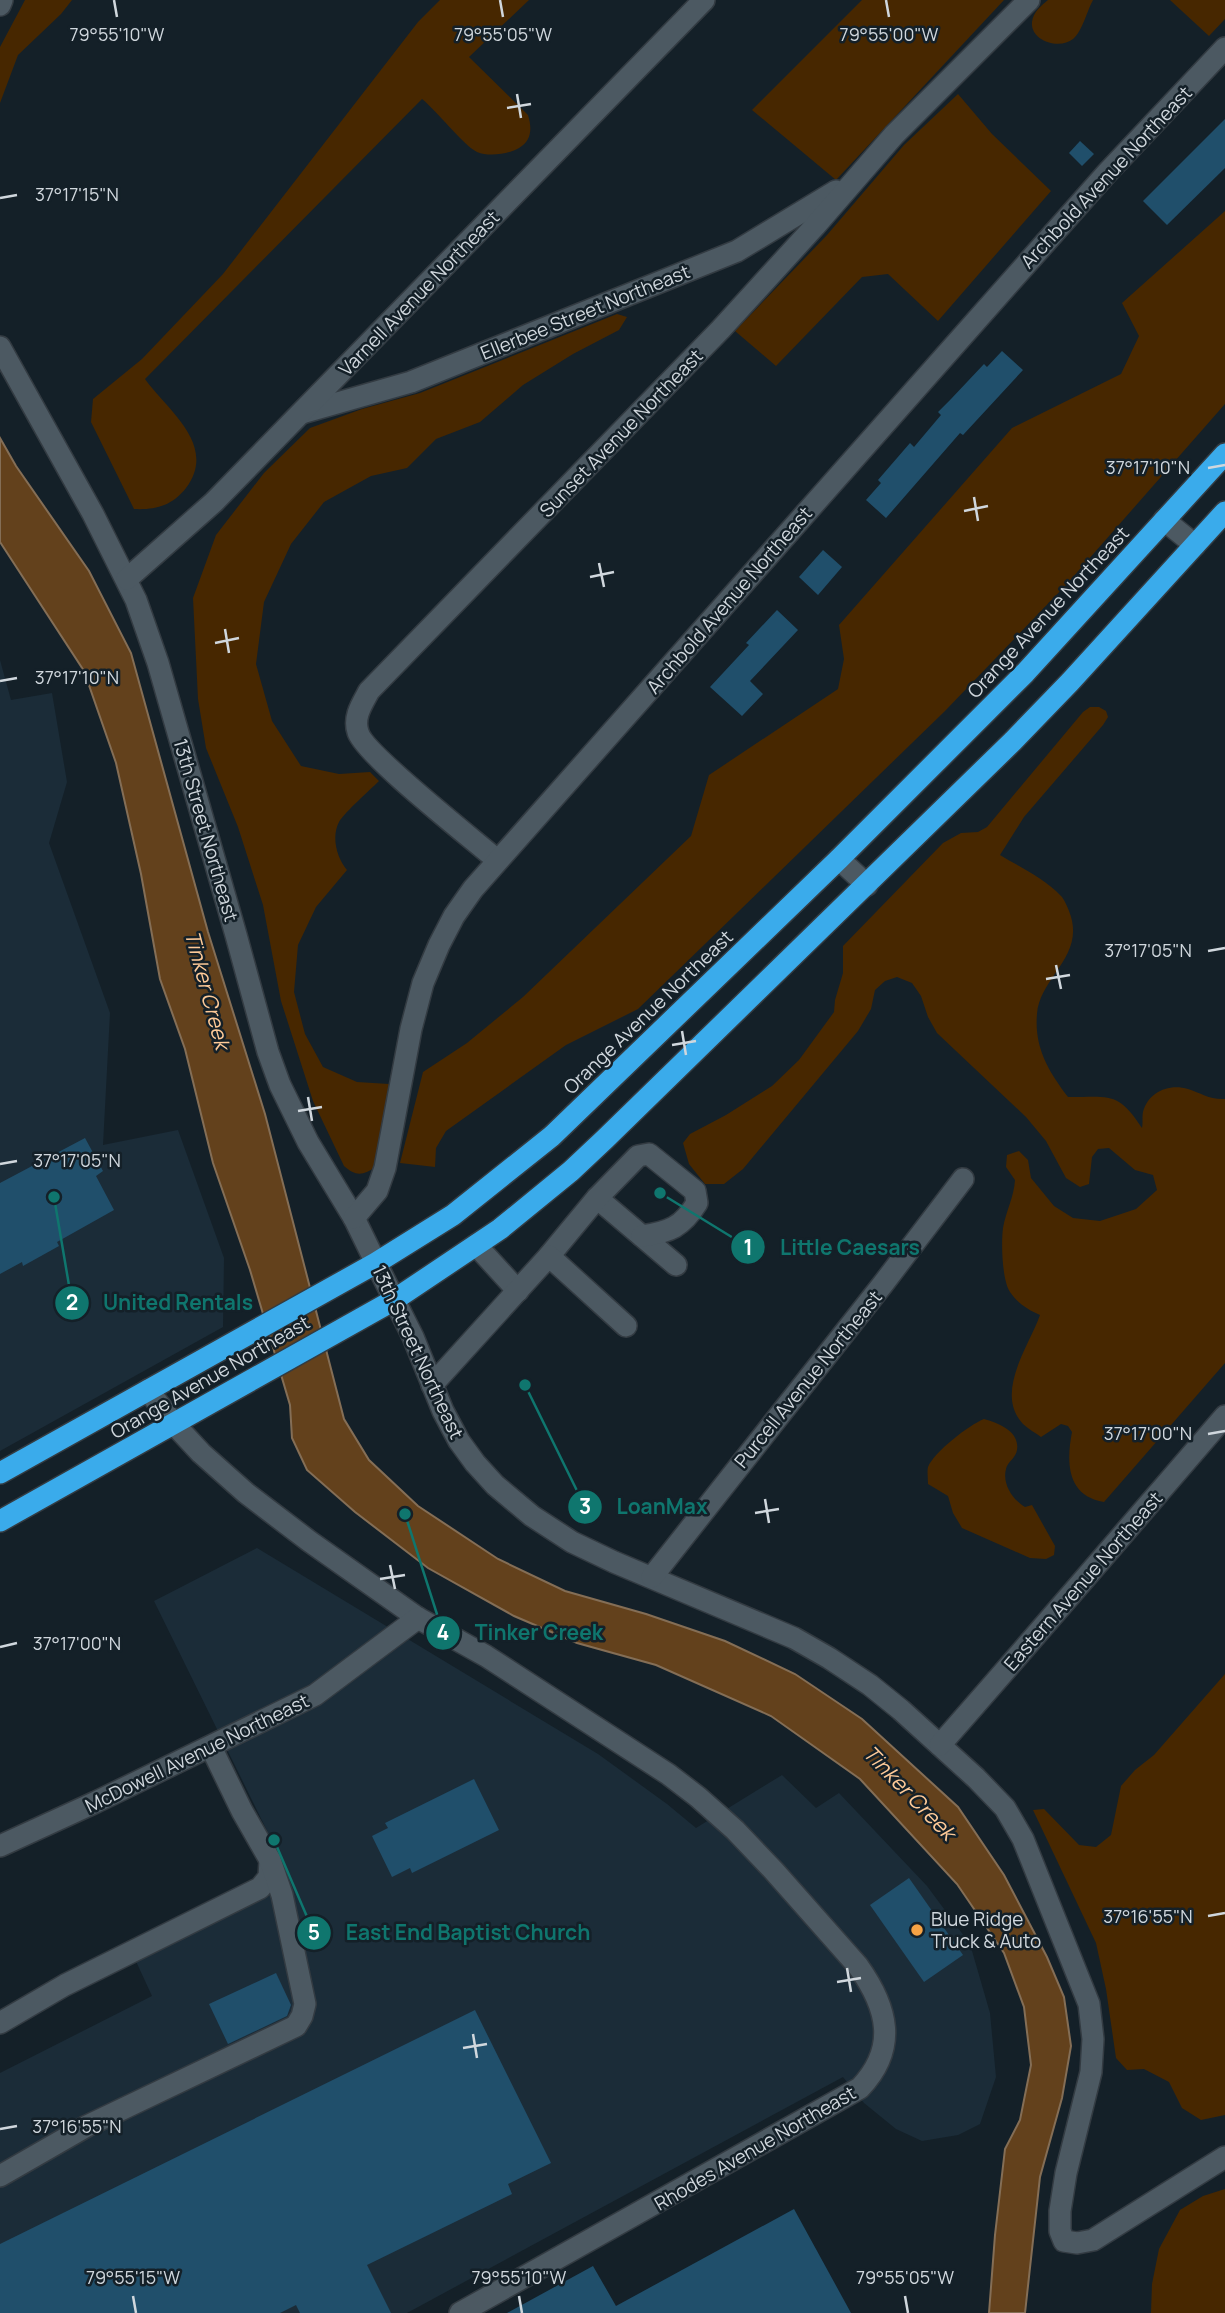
<svg xmlns="http://www.w3.org/2000/svg" width="1225" height="2313" viewBox="0 0 1225 2313" font-family="Manrope,sans-serif">
	<style>
		.built { fill: #1b2c38 }
		.green { fill: #472700 }
		.water { fill: #63411c; stroke: #846e56; stroke-width: 2 }
		.building { fill: #204f6b }
		.lines { fill: none; stroke-linecap: round; stroke-linejoin: round }
		.minor-casing { stroke: #333b42; stroke-width: 24 }
		.highway-casing { stroke: #333b42; stroke-width: 24 }
		.minor { stroke: #4c5962; stroke-width: 21 }
		.highway { stroke: #3aabeb; stroke-width: 21 }
		.ticks { fill: none; stroke: #d0d7dd; stroke-width: 2.5 }
		.poi-dot { fill: #f5a345; stroke: #142028; stroke-width: 2.5 }
		.labels { text-anchor: middle; stroke-width: 5; stroke-linejoin: round; paint-order: stroke }
		.street-label { font-size: 19px; fill: #d0d7dd; stroke: #142028 }
		.poi-label { font-size: 19px; fill: #d0d7dd; stroke: #142028; text-anchor: start }
		.water-label { font-size: 21px; font-style: italic; fill: #feca98; stroke: #142028 }
		.ticks-label { font-size: 18px; text-anchor: middle; fill: #d0d7dd; stroke: #142028; stroke-width: 5; stroke-linejoin: round; paint-order: stroke }
		.leader { fill: none; stroke: #0f766e; stroke-width: 2.5 }
		.callout-dot { fill: #0f766e; stroke: #142028; stroke-width: 2.5 }
		.mark-label { font-size: 21px; text-anchor: middle; font-weight: bold; fill: #fff }
		.callout-label { font-size: 21px; text-anchor: middle; font-weight: bold; fill: #0f766e; stroke: #142028; stroke-width: 5; stroke-linejoin: round; paint-order: stroke }
	</style>
	<rect width="100%" height="100%" fill="#142028"/>
	<g class="built">
		<polygon points="0,660 11,700 52,693 67,782 49,843 110,1013 103,1145 178,1130 224,1258 223,1327 0,1451"/>
		<polygon points="257,1548 598,1754 667,1804 696,1828 782,1775 816,1808 839,1793 927,1886 970,1944 990,2013 996,2077 980,2124 958,2135 922,2141 896,2129 864,2103 843,2077 407,2313 0,2313 0,2073 152,1996 134,1957 281,1871 277,1851 154,1601"/>
	</g>
	<g class="green">
		<polygon points="25,0 72,0 61,14 18,55 0,103 0,47"/>
		<path d="M440,0H529L469,57L528,115C532,128 532,140 519,148C509,154 489,157 477,152C463,145 436,110 422,99L145,379C168,411 218,445 186,488C172,506 155,510 134,509L91,422L93,399L142,359L223,274L418,22Z"/>
		<polygon points="862,0 1004,0 836,180 752,110"/>
		<path d="M1048,0H1093C1087,11 1082,32 1073,39C1060,50 1030,41 1032,22C1033,12 1041,6 1048,0Z"/>
		<polygon points="1170,0 1225,0 1225,19 1209,36"/>
		<polygon points="958,94 992,134 1051,191 938,321 888,274 862,277 776,366 735,331 827,235 904,145"/>
		<polygon points="1225,211 1225,404 1066,585 945,711 638,1009 566,1045 446,1131 436,1148 435,1167 400,1163 423,1072 467,1043 523,997 691,836 709,775 838,689 844,659 839,625 1012,428 1121,374 1139,336 1122,303"/>
		<path d="M617,314L627,317L619,330L573,354L523,385L480,422L436,439L407,468L371,476L324,502L291,544L264,602L256,664L272,721L301,766L339,774L370,772L379,781C369,791 346,811 339,822C331,837 337,858 347,870L316,907L298,945L294,992L305,1034L323,1067L357,1082L389,1084L393,1094L375,1167C363,1176 355,1176 344,1166L313,1101L281,1001L263,905L238,827L206,748L198,699L193,598L216,535L264,473L310,428L362,409L420,393Z"/>
		<path d="M1090,707H1099L1106,711L1108,717L1103,725L1024,817L1000,855C1023,869 1043,877 1062,897C1065,901 1067,906 1069,911C1087,956 1040,976 1037,1014C1034,1048 1049,1072 1068,1097C1110,1097 1118,1091 1142,1128C1143,1124 1142,1116 1143,1112C1148,1092 1169,1083 1188,1089C1201,1093 1210,1100 1225,1099V1363L1104,1502C1067,1496 1066,1463 1072,1432L1068,1426L1061,1424L1041,1437C1036,1433 1028,1429 1023,1424C994,1393 1029,1346 1040,1315C1029,1310 1018,1304 1010,1292C1002,1280 1001,1243 1003,1228C1006,1211 1014,1197 1015,1180L1006,1167L1007,1155L1019,1151L1028,1160L1031,1178L1054,1206L1073,1218L1100,1221L1136,1209L1157,1190L1153,1175L1135,1170L1109,1148L1098,1149L1092,1157L1089,1184L1080,1187L1066,1178L1046,1141L1026,1117L937,1033L928,1017L921,996L912,983L897,977L885,981L875,990L871,1009L858,1031L743,1169L724,1184H705L689,1164L683,1143L690,1134L726,1115L772,1086L799,1060L834,1012L835,1000L843,973V946L943,843L961,833L978,832L987,827L1083,712Z"/>
		<path d="M984,1419C998,1423 1020,1431 1017,1450C1016,1458 1007,1462 1006,1469C1002,1484 1013,1500 1025,1507L1032,1505L1055,1546L1054,1555L1046,1559L1030,1558L962,1528L953,1513L948,1496L928,1484C928,1479 927,1471 928,1467C934,1452 969,1425 984,1419Z"/>
		<polygon points="1225,1674 1225,2115 1201,2120 1182,2108 1169,2082 1144,2069 1127,2070 1116,2058 1106,1989 1096,1943 1033,1810 1044,1809 1079,1845 1096,1847 1111,1835 1121,1786 1135,1770 1154,1755"/>
		<polygon points="1225,2189 1225,2313 1151,2313 1152,2284 1159,2249 1180,2210 1203,2196"/>
	</g>
	<polygon class="water" points="0,438 16,466 89,571 131,653 208,932 265,1114 344,1419 369,1460 418,1506 498,1559 565,1591 646,1614 725,1641 795,1674 862,1719 958,1807 1004,1875 1047,1957 1064,1997 1071,2046 1062,2098 1040,2177 1025,2313 989,2313 995,2235 1005,2149 1020,2120 1031,2065 1024,2007 1004,1953 957,1884 860,1779 771,1716 656,1665 577,1643 514,1616 428,1568 355,1512 307,1470 292,1438 290,1405 250,1270 213,1163 185,1049 160,979 141,874 116,763 84,671 0,542"/>
	<g class="building">
		<polygon points="1225,119 1225,168 1167,225 1143,201"/>
		<polygon points="1080,141 1094,154 1082,166 1069,153"/>
		<polygon points="1002,351 1023,370 963,435 960,433 886,518 866,500 881,483 878,480 910,443 914,447 941,415 938,412 951,399 984,364 987,367"/>
		<polygon points="823,550 842,567 818,595 799,577"/>
		<polygon points="777,610 798,630 750,681 763,694 742,716 710,687 749,645 746,643"/>
		<polygon points="85,1138 103,1171 96,1176 114,1210 57,1242 59,1246 23,1266 22,1262 0,1274 0,1183"/>
		<polygon points="474,1779 499,1830 412,1873 410,1868 392,1877 372,1836 388,1828 385,1823"/>
		<polygon points="909,1878 963,1955 924,1982 870,1905"/>
		<polygon points="276,1973 291,2005 287,2016 228,2044 209,2004"/>
		<polygon points="475,2010 551,2163 508,2184 512,2194 367,2265 391,2313 300,2313 296,2305 280,2313 0,2313 0,2244"/>
		<polygon points="794,2209 851,2313 507,2313 593,2266 616,2306"/>
	</g>
	<g class="lines">
		<defs>
			<g id="minor">
				<polyline points="0,5 2,0"/>
				<polyline points="0,347 93,514 136,600 158,663 236,935 268,1052 280,1085 308,1142 354,1218 376,1263 413,1337 443,1411 459,1441 475,1463 495,1485 532,1516 572,1542 614,1562 794,1638 829,1658 870,1685 901,1710 976,1778 1005,1808 1023,1839 1089,2004 1093,2039 1091,2072 1066,2173 1060,2211 1060,2231 1064,2241 1077,2243 1093,2240 1225,2157"/>
				<polyline points="302,413 411,382 737,251 836,191"/>
				<polyline points="1164,520 1195,545"/>
				<polyline points="127,579 214,502 704,0"/>
				<polyline points="839,859 867,885"/>
				<path d="M497,860C474,840 363,753 358,732C353,717 362,704 369,691L721,329L815,226L894,135L1029,0"/>
				<polyline points="597,1198 676,1265"/>
				<polyline points="354,1218 377,1191 385,1168 411,1029 423,983 439,945 454,916 473,889 1107,173 1225,48"/>
				<polyline points="476,1245 518,1291"/>
				<path d="M549,1256L597,1198L638,1156L649,1154L695,1191L697,1203C682,1227 670,1232 642,1236"/>
				<polyline points="432,1385 549,1256 626,1326"/>
				<path d="M148,1390L174,1424L201,1453L246,1493L309,1541L418,1618L486,1656L668,1774L698,1797L735,1830L774,1871L858,1966C888,2008 898,2048 860,2088L460,2313"/>
				<polyline points="652,1577 883,1284 963,1179"/>
				<path d="M940,1745C1036,1636 1130,1526 1225,1416"/>
				<polyline points="0,1846 96,1802 315,1695 418,1618"/>
				<polyline points="0,2023 65,1985 260,1888 269,1877 270,1860"/>
				<polyline points="0,2176 87,2126 296,2026 302,2016 305,2004 282,1895 270,1860 242,1811 211,1747"/>
			</g>
			<g id="highway">
				<polyline points="0,1473 376,1263 453,1215 552,1136 839,859 1025,673 1225,454"/>
				<polyline points="0,1521 394,1300 500,1229 571,1171 605,1139 1013,741 1070,682 1225,512"/>
			</g>
		</defs>
		<use href="#minor" class="minor-casing"/>
		<use href="#highway" class="highway-casing"/>
		<use href="#minor" class="minor"/>
		<use href="#highway" class="highway"/>
	</g>
	<path class="ticks" d="M114,0L117,17M500,0L503,17M886,0L889,17M517,94L521,118M507,108L531,104M0,198L17,195M1208,468L1225,465M974,497L978,521M964,511L988,506M599,563L604,587M590,577L614,572M225,629L229,653M215,643L239,638M0,681L17,678M1208,951L1225,948M1056,965L1061,989M1046,979L1070,975M682,1031L686,1055M672,1045L696,1041M308,1097L312,1121M298,1111L322,1107M0,1164L17,1161M1208,1434L1225,1431M765,1499L769,1523M755,1513L779,1509M390,1565L395,1589M380,1579L405,1575M0,1647L17,1643M1208,1916L1225,1913M847,1968L851,1992M837,1982L861,1978M473,2034L477,2058M463,2048L487,2044M0,2129L17,2126M133,2296L136,2313M519,2296L522,2313M905,2296L908,2313"/>
	<circle class="poi-dot" cx="917" cy="1930" r="7"/>
	<g class="labels">
		<g class="street-label">
			<text transform="translate(1106 177) rotate(-47)" y="7">Archbold Avenue Northeast</text>
			<text transform="translate(419 293) rotate(-46)" y="7">Varnell Avenue Northeast</text>
			<text transform="translate(585 312) rotate(-22)" y="7">Ellerbee Street Northeast</text>
			<text transform="translate(621 433) rotate(-46)" y="7">Sunset Avenue Northeast</text>
			<text transform="translate(729 600) rotate(-49)" y="7">Archbold Avenue Northeast</text>
			<text transform="translate(1048 612) rotate(-47)" y="7">Orange Avenue Northeast</text>
			<text transform="translate(206 830) rotate(74)" y="7">13th Street Northeast</text>
			<text transform="translate(648 1012) rotate(-44)" y="7">Orange Avenue Northeast</text>
			<text transform="translate(418 1352) rotate(65)" y="7">13th Street Northeast</text>
			<text transform="translate(210 1377) rotate(-30)" y="7">Orange Avenue Northeast</text>
			<text transform="translate(808 1379) rotate(-51)" y="7">Purcell Avenue Northeast</text>
			<text transform="translate(1083 1581) rotate(-49)" y="7">Eastern Avenue Northeast</text>
			<text transform="translate(197 1753) rotate(-26)" y="7">McDowell Avenue Northeast</text>
			<text transform="translate(755 2148) rotate(-30)" y="7">Rhodes Avenue Northeast</text>
		</g>
		<g class="poi-label">
			<text x="931" y="1926">Blue Ridge<tspan x="931" dy="22">Truck &amp; Auto</tspan></text>
		</g>
		<g class="water-label">
			<text transform="translate(207 990) rotate(75)" y="7">Tinker Creek</text>
			<text transform="translate(909 1793) rotate(46)" y="7">Tinker Creek</text>
		</g>
	</g>
	<g class="ticks-label">
		<text x="117" y="41">79°55'10"W</text>
		<text x="503" y="41">79°55'05"W</text>
		<text x="889" y="41">79°55'00"W</text>
		<text x="77" y="201">37°17'15"N</text>
		<text x="1148" y="474">37°17'10"N</text>
		<text x="77" y="684">37°17'10"N</text>
		<text x="1148" y="957">37°17'05"N</text>
		<text x="77" y="1167">37°17'05"N</text>
		<text x="1148" y="1440">37°17'00"N</text>
		<text x="77" y="1650">37°17'00"N</text>
		<text x="1148" y="1923">37°16'55"N</text>
		<text x="77" y="2133">37°16'55"N</text>
		<text x="133" y="2284">79°55'15"W</text>
		<text x="519" y="2284">79°55'10"W</text>
		<text x="905" y="2284">79°55'05"W</text>
	</g>
	<path class="leader" d="M660 1193L748 1247M54 1197L72 1303M525 1385L585 1507M405 1514L443 1633M274 1840L314 1933"/>
	<g class="callout-dot">
		<circle cx="660" cy="1193" r="7"/>
		<circle cx="54" cy="1197" r="7"/>
		<circle cx="525" cy="1385" r="7"/>
		<circle cx="405" cy="1514" r="7"/>
		<circle cx="274" cy="1840" r="7"/>
		<circle cx="748" cy="1247" r="18"/>
		<circle cx="72" cy="1303" r="18"/>
		<circle cx="585" cy="1507" r="18"/>
		<circle cx="443" cy="1633" r="18"/>
		<circle cx="314" cy="1933" r="18"/>
	</g>
	<g class="mark-label">
		<text x="748" y="1255">1</text>
		<text x="72" y="1310">2</text>
		<text x="585" y="1514">3</text>
		<text x="443" y="1640">4</text>
		<text x="314" y="1940">5</text>
	</g>
	<g class="callout-label">
		<text x="850" y="1255">Little Caesars</text>
		<text x="178" y="1310">United Rentals</text>
		<text x="662" y="1514">LoanMax</text>
		<text x="539" y="1640">Tinker Creek</text>
		<text x="468" y="1940">East End Baptist Church</text>
	</g>
</svg>
